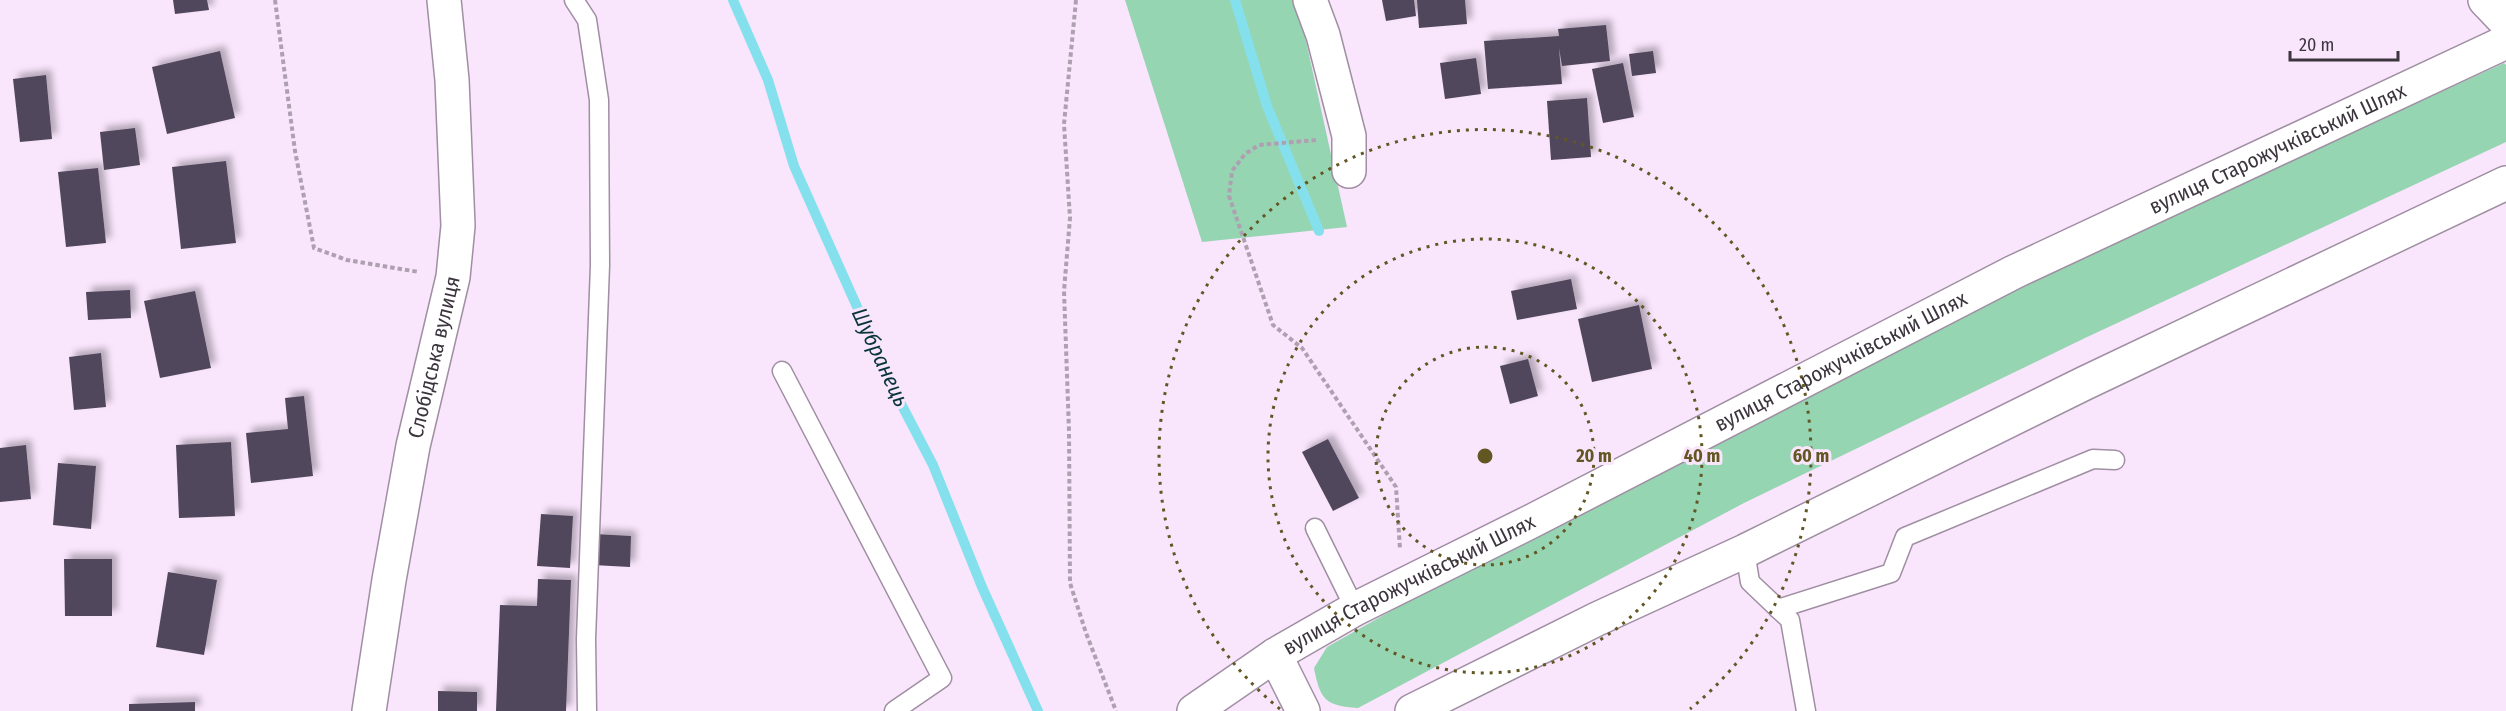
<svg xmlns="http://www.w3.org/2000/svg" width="2506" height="711" viewBox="0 0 2506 711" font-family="'Fira Sans Condensed',sans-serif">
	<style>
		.green { fill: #95d5b2 }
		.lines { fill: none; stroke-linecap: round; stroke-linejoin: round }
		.stream { stroke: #85e0ed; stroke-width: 10 }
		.building { fill: #51475d; filter: url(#shadow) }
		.lane-casing { stroke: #a08ea3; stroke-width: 21 }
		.street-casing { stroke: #a08ea3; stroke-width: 36 }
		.primary-casing { stroke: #a08ea3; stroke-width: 36 }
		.path { stroke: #aea0b1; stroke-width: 4; stroke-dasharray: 4.5 3; stroke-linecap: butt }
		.lane { stroke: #fff; stroke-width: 18 }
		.street { stroke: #fff; stroke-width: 33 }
		.primary { stroke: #fff; stroke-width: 33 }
		.ring { fill: none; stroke: #625723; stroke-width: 3; stroke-dasharray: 3 6 }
		.labels { text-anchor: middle; stroke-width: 6; stroke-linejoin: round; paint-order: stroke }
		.street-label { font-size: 21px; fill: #3c353e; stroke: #f9e5fc }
		.water-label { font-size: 22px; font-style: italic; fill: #08353b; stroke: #f9e5fc }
		.centre { fill: #625723; stroke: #f9e5fc; stroke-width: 3 }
		.ring-label { font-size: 18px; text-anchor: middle; font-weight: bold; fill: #625723; stroke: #f9e5fc; stroke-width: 6; stroke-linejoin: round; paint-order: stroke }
	</style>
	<defs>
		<filter id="shadow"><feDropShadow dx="5.5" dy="-5.5" stdDeviation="3" flood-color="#0004"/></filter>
	</defs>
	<rect width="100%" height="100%" fill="#f9e5fc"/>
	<g class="green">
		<polygon points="1125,0 1293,0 1302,23 1347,227 1202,242"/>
		<path d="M2504,63L2506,65V142L2085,338L1744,503L1358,708C1325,706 1320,699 1314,668L1327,647L1552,520L2033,278Z"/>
	</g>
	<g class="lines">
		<g class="stream">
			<polyline points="733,0 768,80 794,166 897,396 933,465 982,587 1038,711"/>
			<polyline points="1235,0 1267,106 1319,231"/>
		</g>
	</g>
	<g class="building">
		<polygon points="173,0 207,0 209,10 175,14"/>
		<polygon points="1382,0 1414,0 1416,16 1386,21"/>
		<polygon points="1417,0 1465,0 1467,24 1419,28"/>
		<polygon points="1606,25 1610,61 1562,66 1559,48 1562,84 1488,89 1484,41 1559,36 1558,29"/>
		<polygon points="220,51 235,118 167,134 152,67"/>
		<polygon points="1653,51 1656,73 1632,76 1629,54"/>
		<polygon points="1476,58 1481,94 1445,99 1440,63"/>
		<polygon points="1623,63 1634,117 1603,123 1592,69"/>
		<polygon points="46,75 52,139 20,142 13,79"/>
		<polygon points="1587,98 1591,157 1551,160 1547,101"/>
		<polygon points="135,128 140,165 104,170 100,132"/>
		<polygon points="226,161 236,243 181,249 172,167"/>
		<polygon points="98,168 106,243 66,247 58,172"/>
		<polygon points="1571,279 1577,309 1517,320 1511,291"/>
		<polygon points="130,290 131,318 88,320 86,292"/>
		<polygon points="195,291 211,368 160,378 144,301"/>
		<polygon points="1639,305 1652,369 1592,382 1578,319"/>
		<polygon points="101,353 106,407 74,410 69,357"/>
		<polygon points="1528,359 1538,396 1510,404 1500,366"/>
		<polygon points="304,396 313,476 251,483 246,433 288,429 285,398"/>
		<polygon points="1328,439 1359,498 1333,511 1302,452"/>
		<polygon points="231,442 235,516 179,518 176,445"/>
		<polygon points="26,445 31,499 0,502 0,448"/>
		<polygon points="58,463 96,466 91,529 53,525"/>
		<polygon points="541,514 573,516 570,568 537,566"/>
		<polygon points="595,534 631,536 630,567 593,565"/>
		<polygon points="64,559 112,559 112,616 65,616"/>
		<polygon points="168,572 217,580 204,655 156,647"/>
		<polygon points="538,579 571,580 566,711 496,711 500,605 537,606"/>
		<polygon points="438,691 477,692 477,711 438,711"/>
		<polygon points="195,702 195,711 129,711 129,704"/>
	</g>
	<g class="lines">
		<defs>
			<g id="lane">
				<polyline points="574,0 587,20 599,100 600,265 586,639 587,711"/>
				<polyline points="782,371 942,678 894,711"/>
				<polyline points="1315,528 1355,609"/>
				<polyline points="1745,551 1750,582 1790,620 1806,711"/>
				<polyline points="1778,609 1891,573 1905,537 2093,459 2115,460"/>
			</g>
			<g id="street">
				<polyline points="1310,0 1323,35 1349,136 1349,171"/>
				<polyline points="2485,0 2506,22"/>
				<path id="s1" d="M369,711L389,580L413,446L453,277L458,226L452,80L444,0"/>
			</g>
			<g id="primary">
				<polyline points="1275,655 1303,711"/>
				<path id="s2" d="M1194,711L1275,655L1355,609L1532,521L2014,272L2506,42"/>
				<polyline points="1412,711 1597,619 1745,551 2085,383 2506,183"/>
			</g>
		</defs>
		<use href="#lane" class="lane-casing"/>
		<use href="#street" class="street-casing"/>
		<use href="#primary" class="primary-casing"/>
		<g class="path">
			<polyline points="275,0 295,151 314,248 347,260 419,272"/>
			<polyline points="1076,0 1064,124 1070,218 1064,291 1069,431 1070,583 1086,633 1116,711"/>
			<polyline points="1316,140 1259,145 1245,154 1232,171 1229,196 1273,325 1302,348 1396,487 1400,549"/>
		</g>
		<use href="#lane" class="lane"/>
		<use href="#street" class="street"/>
		<use href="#primary" class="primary"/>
	</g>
	<g class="ring">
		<circle cx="1485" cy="456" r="109"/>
		<circle cx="1485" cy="456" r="217"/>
		<path d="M1280 709A326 326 0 1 1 1690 709"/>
	</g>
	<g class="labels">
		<g class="street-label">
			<text dy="7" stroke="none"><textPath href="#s2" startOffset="1222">вулиця Старожучківський Шлях</textPath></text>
			<text dy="7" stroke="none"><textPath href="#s1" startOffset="360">Слобідська вулиця</textPath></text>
			<text dy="7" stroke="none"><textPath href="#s2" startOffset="736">вулиця Старожучківський Шлях</textPath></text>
			<text dy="7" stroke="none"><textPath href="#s2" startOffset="250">вулиця Старожучківський Шлях</textPath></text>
		</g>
		<g class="water-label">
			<text transform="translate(881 357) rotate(65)" y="8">Шубранець</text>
		</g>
	</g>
	<circle cx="1485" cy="456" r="9" class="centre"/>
	<g class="ring-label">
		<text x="1594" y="462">20 m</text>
		<text x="1702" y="462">40 m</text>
		<text x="1811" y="462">60 m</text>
	</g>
	<path d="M2290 51v9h108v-9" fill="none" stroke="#3c353e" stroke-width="3"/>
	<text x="2299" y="51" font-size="18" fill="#3c353e" stroke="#f9e5fc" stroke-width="4.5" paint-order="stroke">20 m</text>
</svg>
